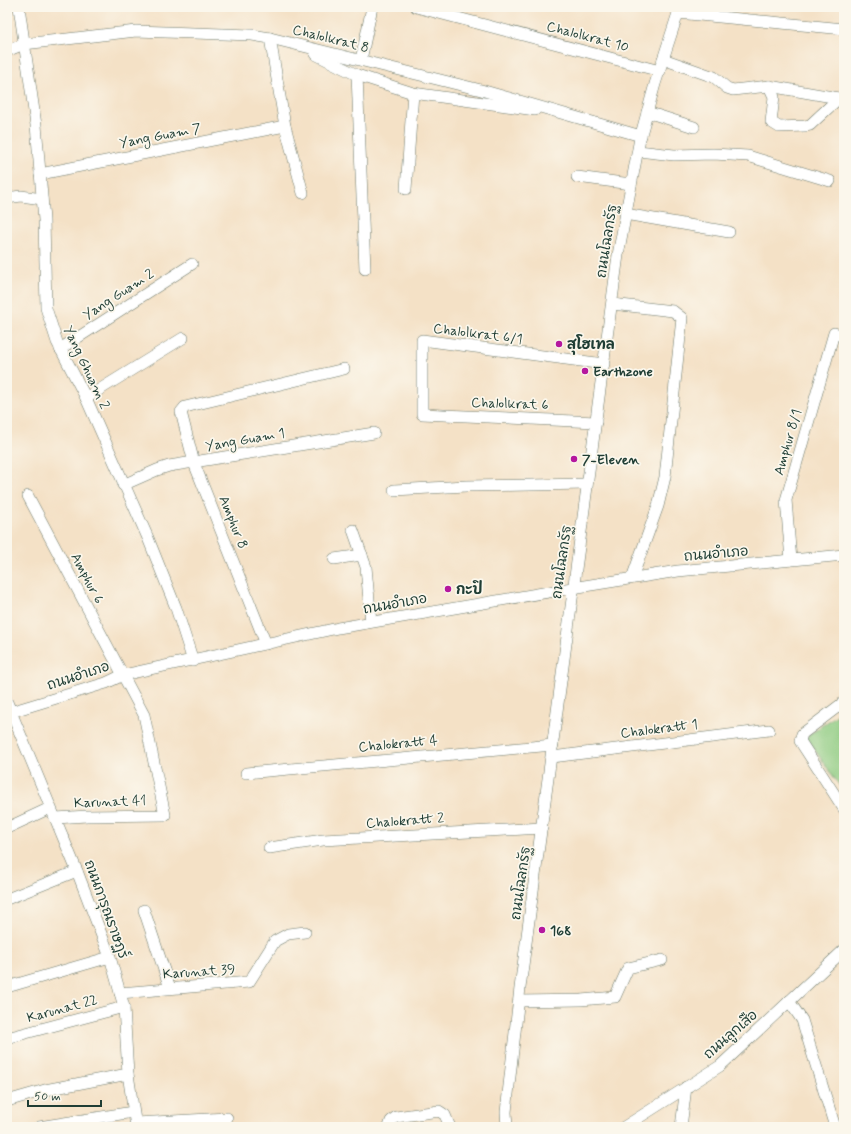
<svg xmlns="http://www.w3.org/2000/svg" width="851" height="1134" viewBox="0 0 851 1134" font-family="Mynerve,'Playpen Sans Thai',sans-serif">
	<style>
		.green { fill: #8ecb81; stroke: #56845a }
		.lines { fill: none; stroke-linecap: round; stroke-linejoin: round }
		.minor-casing { stroke: #6a7667; stroke-width: 12 }
		.minor { stroke: #fff; stroke-width: 11 }
		.poi-dot { fill: #b5179e; stroke: #fbf7ec; stroke-width: 1.5 }
		.labels { text-anchor: middle; stroke-width: 3.5; stroke-linejoin: round; paint-order: stroke }
		.street-label { font-size: 14px; fill: #1f3d34; stroke: #fbf7ec }
		.poi-label { font-size: 14px; font-weight: bold; fill: #1f3d34; stroke: #fbf7ec; text-anchor: start }
	</style>
	<rect width="100%" height="100%" fill="#fbf7ec"/>
	<filter id="ink" filterUnits="userSpaceOnUse"><feTurbulence type="fractalNoise" baseFrequency=".025" numOctaves="2"/><feDisplacementMap in="SourceGraphic" scale="8" xChannelSelector="R" yChannelSelector="G"/><feConvolveMatrix kernelMatrix="1 2 1 2 8 2 1 2 1" color-interpolation-filters="sRGB"/></filter>
	<filter id="wash" filterUnits="userSpaceOnUse"><feTurbulence type="fractalNoise" baseFrequency=".012" numOctaves="4" result="noise"/><feDisplacementMap in="SourceGraphic" scale="16" xChannelSelector="R" yChannelSelector="G"/><feGaussianBlur stdDeviation="0.9" result="paint"/><feColorMatrix in="noise" values="0 0 0 0 0 0 0 0 0 0 0 0 0 0 0 0 0 1.4 0 .05"/><feComposite in="paint" operator="in"/></filter>
	<g filter="url(#wash)">
		<rect width="100%" height="100%" fill="#f4e1c6"/>
		<polygon class="green" points="844,710 844,792 806,737"/>
	</g>
	<g filter="url(#ink)">
		<g class="lines">
			<defs>
				<g id="minor">
					<polyline points="19,7 36,125 44,220 46,308 57,342 86,398 148,538 176,608 193,661"/>
					<polyline points="416,7 660,71"/>
					<polyline points="678,13 844,29"/>
					<polyline points="270,38 285,126 303,193"/>
					<polyline points="7,51 24,44 136,31 252,35 270,38 481,90 641,136"/>
					<polyline points="315,54 357,75 413,93 535,110"/>
					<polyline points="663,59 714,77 727,88 733,90 769,86 844,99"/>
					<polyline points="361,60 372,7"/>
					<polyline points="357,75 365,269"/>
					<polyline points="769,86 774,97 771,122 779,127 805,126 810,125 839,98"/>
					<polyline points="647,112 694,127"/>
					<polyline points="638,151 674,155 713,154 748,156 830,181"/>
					<polyline points="40,174 285,126"/>
					<polyline points="577,177 631,184"/>
					<polyline points="406,189 413,93"/>
					<polyline points="7,198 21,196 42,199"/>
					<polyline points="625,214 729,232"/>
					<polyline points="612,304 673,311 682,318 665,477 658,506 632,578"/>
					<polyline points="60,349 192,264"/>
					<polyline points="86,398 183,338"/>
					<polyline points="596,422 422,414 422,340 604,364"/>
					<polyline points="123,485 157,470 169,466 374,433"/>
					<polyline points="394,490 466,486 587,484"/>
					<polyline points="28,496 144,715 165,815 87,816 56,818"/>
					<polyline points="353,530 366,567 371,622"/>
					<polyline points="334,559 362,555"/>
					<polyline points="791,560 786,500 834,333 844,336"/>
					<polyline points="266,644 194,463 181,412 185,407 344,369"/>
					<polyline points="7,702 77,871 110,957 124,1007 128,1074 136,1127"/>
					<polyline points="844,702 802,734 800,741 844,809"/>
					<polyline points="7,713 106,683 123,675 338,628 572,588 678,571 844,555"/>
					<polyline points="552,757 769,730"/>
					<polyline points="246,773 553,745"/>
					<polyline points="7,828 50,808"/>
					<polyline points="269,848 323,840 542,828"/>
					<polyline points="7,899 77,871"/>
					<polyline points="144,910 170,988"/>
					<polyline points="7,987 110,957"/>
					<polyline points="120,993 249,982 275,941 288,934 305,932"/>
					<polyline points="520,1001 581,1000 615,997 628,968 662,960"/>
					<polyline points="789,1001 802,1020 835,1127"/>
					<polyline points="7,1038 124,1007"/>
					<polyline points="7,1101 45,1090 128,1074"/>
					<polyline points="136,1123 227,1118"/>
					<polyline points="39,1127 133,1112"/>
					<polyline points="389,1127 391,1121 396,1117 439,1111 445,1115 450,1127"/>
					<polyline points="507,1127 506,1112 520,988 618,255 640,138 655,84 680,7"/>
					<polyline points="624,1127 720,1066 844,950"/>
					<polyline points="681,1127 686,1087"/>
				</g>
			</defs>
			<use href="#minor" class="minor-casing"/>
			<use href="#minor" class="minor"/>
		</g>
	</g>
	<g class="poi-dot">
		<circle cx="559" cy="344" r="4"/>
		<circle cx="585" cy="371" r="4"/>
		<circle cx="574" cy="459" r="4"/>
		<circle cx="448" cy="589" r="4"/>
		<circle cx="542" cy="930" r="4"/>
	</g>
	<g class="labels">
		<g class="street-label">
			<text transform="translate(588 36) rotate(15)" y="5">Chalolkrat 10</text>
			<text transform="translate(331 38) rotate(14)" y="5">Chalolkrat 8</text>
			<text transform="translate(160 135) rotate(-11)" y="5">Yang Guam 7</text>
			<text transform="translate(606 241) rotate(-81)" y="5">ถนนโฉลกรัฐ</text>
			<text transform="translate(118 294) rotate(-33)" y="5">Yang Guam 2</text>
			<text transform="translate(478 333) rotate(7)" y="5">Chalolkrat 6/1</text>
			<text transform="translate(87 367) rotate(65)" y="5">Yang Ghuam 2</text>
			<text transform="translate(510 403) rotate(2)" y="5">Chalolkrat 6</text>
			<text transform="translate(245 439) rotate(-10)" y="5">Yang Guam 1</text>
			<text transform="translate(787 442) rotate(-74)" y="5">Amphur 8/1</text>
			<text transform="translate(234 522) rotate(68)" y="5">Amphur 8</text>
			<text transform="translate(716 553) rotate(-5)" y="5">ถนนอำเภอ</text>
			<text transform="translate(561 562) rotate(-82)" y="5">ถนนโฉลกรัฐ</text>
			<text transform="translate(88 578) rotate(62)" y="5">Amphur 6</text>
			<text transform="translate(395 603) rotate(-10)" y="5">ถนนอำเภอ</text>
			<text transform="translate(78 675) rotate(-18)" y="5">ถนนอำเภอ</text>
			<text transform="translate(659 728) rotate(-7)" y="5">Chalokratt 1</text>
			<text transform="translate(398 743) rotate(-5)" y="5">Chalokratt 4</text>
			<text transform="translate(110 801) rotate(-2)" y="5">Karunat 41</text>
			<text transform="translate(405 820) rotate(-4)" y="5">Chalokratt 2</text>
			<text transform="translate(520 883) rotate(-82)" y="5">ถนนโฉลกรัฐ</text>
			<text transform="translate(107 909) rotate(70)" y="5">ถนนการุณราษฏร์</text>
			<text transform="translate(199 971) rotate(-4)" y="5">Karunat 39</text>
			<text transform="translate(62 1008) rotate(-15)" y="5">Karunat 22</text>
			<text transform="translate(730 1034) rotate(-41)" y="5">ถนนลูกเสือ</text>
		</g>
		<g class="poi-label">
			<text x="567" y="349">สุโฮเทล</text>
			<text x="593" y="376">Earthzone</text>
			<text x="582" y="464">7-Eleven</text>
			<text x="456" y="594">กะปิ</text>
			<text x="550" y="935">168</text>
		</g>
	</g>
	<rect width="851" height="1134" fill="none" stroke="#fbf7ec" stroke-width="24"/>
	<path d="M28 1100v6h73v-6" fill="none" stroke="#1f3d34" stroke-width="2"/>
	<text x="34" y="1100" font-size="12" fill="#1f3d34" stroke="#fbf7ec" stroke-width="3" paint-order="stroke">50 m</text>
</svg>
